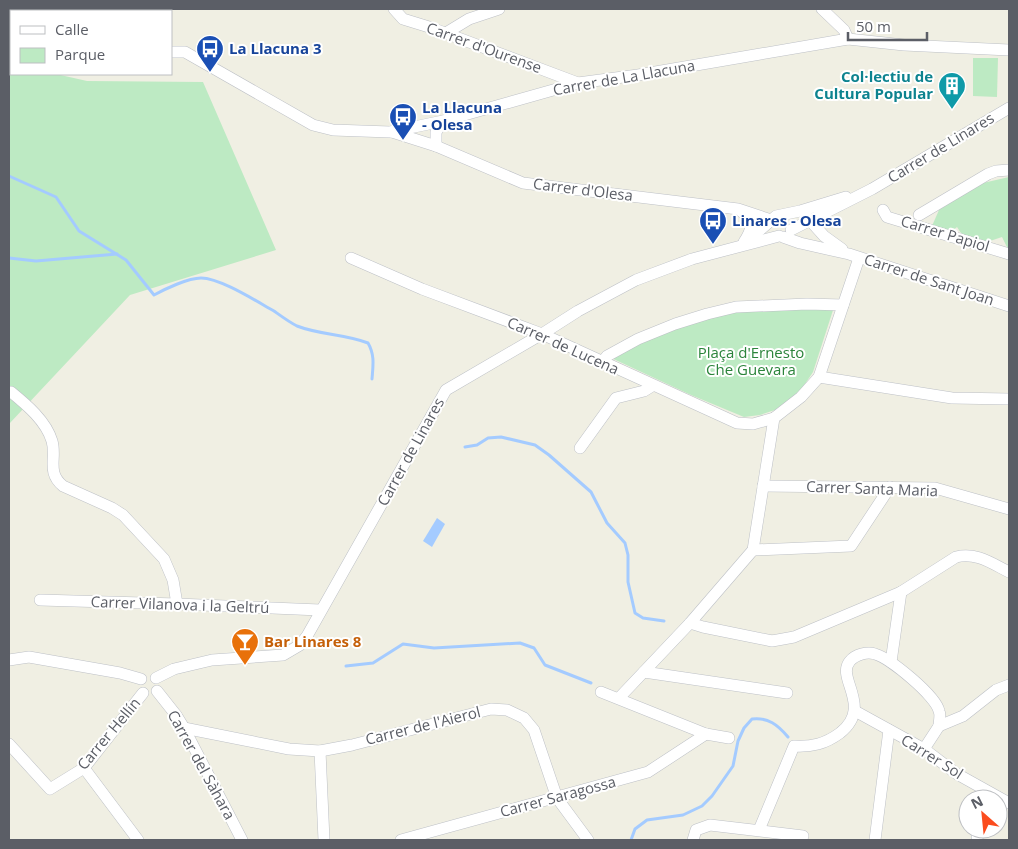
<svg xmlns="http://www.w3.org/2000/svg" width="1018" height="849" viewBox="0 0 1018 849" font-family="'Open Sans',sans-serif">
	<style>
		.green { fill: #bdeac3 }
		.water { fill: #a4cbff }
		.lines { fill: none; stroke-linecap: round; stroke-linejoin: round }
		.stream { stroke: #a4cbff; stroke-width: 3 }
		.minor-casing { stroke: #bdc0c6; stroke-width: 12 }
		.minor { stroke: #fff; stroke-width: 11 }
		.labels { text-anchor: middle; stroke-width: 4; stroke-linejoin: round; paint-order: stroke }
		.street-label { font-size: 15px; fill: #5b5e66; stroke: #fff }
		.transit-label { font-size: 15px; font-weight: bold; fill: #164399; stroke: #fff; text-anchor: start }
		.culture-label { font-size: 15px; font-weight: bold; fill: #0d838f; stroke: #fff; text-anchor: end }
		.park-label { font-size: 15px; fill: #2b843b; stroke: #fff }
		.food-label { font-size: 15px; font-weight: bold; fill: #c56008; stroke: #fff; text-anchor: start }
	</style>
	<rect width="100%" height="100%" fill="#f0efe3"/>
	<g class="green">
		<polygon points="973,58 998,58 997,97 973,96"/>
		<polygon points="9,62 11,63 11,74 56,74 87,81 203,82 276,250 130,295 9,424"/>
		<polygon points="1009,177 1009,251 1002,237 987,242 963,236 957,227 951,232 932,226 939,210 944,205 983,183"/>
		<polygon points="835,304 813,372 803,387 781,408 760,415 744,417 691,395 607,356 707,314"/>
	</g>
	<polygon class="water" points="437,518 445,524 432,547 423,541"/>
	<g class="lines">
		<g class="stream">
			<path d="M9,176L56,197L79,231L126,260L154,295C165,289 188,278 201,278C220,278 256,301 274,311C281,316 289,322 297,326C320,335 345,334 368,343C375,355 373,366 372,379"/>
			<polyline points="9,258 36,261 117,254"/>
			<polyline points="465,447 477,445 488,438 501,437 535,445 549,455 591,492 607,523 625,543 628,555 628,582 635,613 643,618 664,621"/>
			<polyline points="346,666 373,663 403,644 434,648 520,643 534,648 545,665 591,683"/>
			<path d="M631,840L635,829L647,820L683,815L702,806L712,796L733,766L738,741L744,728L752,719C768,717 778,725 788,737"/>
		</g>
		<defs>
			<g id="minor">
				<polyline points="394,9 403,19 429,27 578,83"/>
				<polyline points="822,9 844,30 848,39"/>
				<polyline points="446,33 469,19 499,9"/>
				<polyline points="9,37 11,39"/>
				<polyline points="171,52 185,52 313,125 333,130 390,132 443,121 578,83 638,75 848,39 904,45 1009,50"/>
				<polyline points="392,132 436,146 523,183 738,209 771,220"/>
				<polyline points="436,146 436,132 443,121"/>
				<polyline points="883,210 887,217 1009,254"/>
				<path d="M741,211C754,222 753,228 744,242"/>
				<polyline points="919,215 988,174 996,171 1009,170"/>
				<polyline points="806,216 824,236 842,249"/>
				<polyline points="791,230 872,189 1009,108"/>
				<polyline points="783,237 800,243 849,254 1009,306"/>
				<polyline points="745,243 776,216 800,211 846,197"/>
				<polyline points="351,258 422,289 542,334 737,423 753,424 774,418"/>
				<polyline points="602,362 607,356 638,339 675,324 707,314 736,307 807,304 843,305"/>
				<polyline points="819,377 952,398 1009,399"/>
				<path d="M11,392C27,405 46,421 52,441C57,458 46,472 63,486L112,508L123,515L164,559L173,580L177,604"/>
				<polyline points="580,448 616,398 644,391 652,386"/>
				<polyline points="763,486 935,488 1009,509"/>
				<polyline points="753,550 851,546 890,487"/>
				<polyline points="40,600 177,604 320,610"/>
				<path d="M690,623L703,627L772,641L794,637L901,592L956,557C976,552 991,563 1009,572"/>
				<polyline points="9,660 29,657 120,673 141,679"/>
				<polyline points="891,662 901,592"/>
				<polyline points="644,672 787,693"/>
				<polyline points="156,678 174,669 212,660 283,655 300,645 307,636 446,390 542,334 578,311 636,280 692,259 779,236"/>
				<polyline points="157,691 176,715 184,728 242,840"/>
				<polyline points="601,692 706,734 729,738"/>
				<polyline points="619,698 690,623 753,550 774,418 801,397 819,377 859,258"/>
				<polyline points="855,711 924,749 957,774 1009,803"/>
				<polyline points="184,728 289,749 320,751 352,745 491,709 507,710 524,718 534,730 557,798 588,840"/>
				<polyline points="9,744 50,789 84,768 143,693"/>
				<polyline points="924,749 939,726 963,716 996,690 1009,685"/>
				<polyline points="320,751 324,840"/>
				<polyline points="84,768 138,840"/>
				<path d="M759,830L794,746C812,747 825,744 840,733C874,706 835,678 850,661C855,655 867,651 875,654C890,658 936,696 939,711C941,715 939,722 939,726"/>
				<polyline points="977,837 983,829"/>
				<polyline points="401,840 648,772 706,734"/>
				<polyline points="693,840 696,830 710,825 803,836"/>
				<polyline points="875,840 889,730"/>
			</g>
		</defs>
		<use href="#minor" class="minor-casing"/>
		<use href="#minor" class="minor"/>
	</g>
	<defs>
		<symbol id="bus-pin" viewBox="-11 -11 22 30"><path d="M0 17L-7.5 6A9.5 9.5 0 1 1 7.5 6Z" fill="#1a4fb4" stroke="#fff"/><path d="M-5-6H5V4H4V6H2V4H-2V6H-4V4H-5ZM-3.5-4V0h7V-4ZM-3.5 1.2v1.5H-2V1.2ZM2 1.2v1.5H3.5V1.2Z" fill="#fff"/></symbol>
		<symbol id="building-pin" viewBox="-11 -11 22 30"><path d="M0 17L-7.5 6A9.5 9.5 0 1 1 7.5 6Z" fill="#0f9aa8" stroke="#fff"/><path d="M-4-6H4V6H1V3H-1V6H-4ZM-2.5-4.3h1.7v1.8h-1.7ZM.8-4.3h1.7v1.8H.8ZM-2.5-1h1.7V.8h-1.7ZM.8-1h1.7V.8H.8Z" fill="#fff"/></symbol>
		<symbol id="bar-pin" viewBox="-11 -11 22 30"><path d="M0 17L-7.5 6A9.5 9.5 0 1 1 7.5 6Z" fill="#e8710a" stroke="#fff"/><path d="M-6-5H6L.8 .8V4.5H3.5V6h-7V4.5H-.8V.8Z" fill="#fff"/></symbol>
	</defs>
	<g fill-rule="evenodd">
		<use href="#bus-pin" x="194" y="33" width="32" height="43"/>
		<use href="#building-pin" x="936" y="70" width="32" height="43"/>
		<use href="#bus-pin" x="387" y="101" width="32" height="43"/>
		<use href="#bus-pin" x="697" y="205" width="32" height="43"/>
		<use href="#bar-pin" x="229" y="626" width="32" height="43"/>
	</g>
	<g class="labels">
		<g class="street-label">
			<text transform="translate(484 48) rotate(20)" y="5">Carrer d'Ourense</text>
			<text transform="translate(624 78) rotate(-10)" y="5">Carrer de La Llacuna</text>
			<text transform="translate(941 148) rotate(-31)" y="5">Carrer de Linares</text>
			<text transform="translate(583 190) rotate(7)" y="5">Carrer d'Olesa</text>
			<text transform="translate(945 234) rotate(17)" y="5">Carrer Papiol</text>
			<text transform="translate(929 280) rotate(18)" y="5">Carrer de Sant Joan</text>
			<text transform="translate(563 346) rotate(24)" y="5">Carrer de Lucena</text>
			<text transform="translate(411 452) rotate(-61)" y="5">Carrer de Linares</text>
			<text transform="translate(872 489) rotate(2)" y="5">Carrer Santa Maria</text>
			<text transform="translate(180 605) rotate(2)" y="5">Carrer Vilanova i la Geltrú</text>
			<text transform="translate(423 726) rotate(-14)" y="5">Carrer de l'Aierol</text>
			<text transform="translate(109 734) rotate(-50)" y="5">Carrer Hellín</text>
			<text transform="translate(932 757) rotate(32)" y="5">Carrer Sol</text>
			<text transform="translate(201 765) rotate(61)" y="5">Carrer del Sàhara</text>
			<text transform="translate(558 797) rotate(-15)" y="5">Carrer Saragossa</text>
		</g>
		<g class="transit-label">
			<text x="229" y="54">La Llacuna 3</text>
			<text x="422" y="113">La Llacuna<tspan x="422" dy="17">- Olesa</tspan></text>
			<text x="732" y="226">Linares - Olesa</text>
		</g>
		<g class="culture-label">
			<text x="933" y="82">Col·lectiu de<tspan x="933" dy="17">Cultura Popular</tspan></text>
		</g>
		<g class="park-label">
			<text x="751" y="358">Plaça d'Ernesto<tspan x="751" dy="17">Che Guevara</tspan></text>
		</g>
		<g class="food-label">
			<text x="264" y="647">Bar Linares 8</text>
		</g>
	</g>
	<rect width="1018" height="849" fill="none" stroke="#5b5e66" stroke-width="20"/>
	<rect x="10" y="10" width="162" height="65" fill="#ffffff" stroke="#bdbfc2"/>
	<rect x="20" y="26" width="25" height="8" fill="#ffffff" stroke="#bdbfc2"/>
	<text x="55" y="35" font-size="15" fill="#5b5e66">Calle</text>
	<rect x="20" y="48" width="25" height="15" fill="#bdeac3" stroke="#bdbfc2"/>
	<text x="55" y="60" font-size="15" fill="#5b5e66">Parque</text>
	<g transform="translate(983 814) rotate(333)"><circle r="24" fill="#ffffff" stroke="#bdbfc2"/>
	<path d="M0-4L9 19L0 12L-9 19Z" fill="#fb4c1e"/>
	<text y="-8" font-size="14" font-weight="bold" text-anchor="middle" fill="#5b5e66">N</text>
	</g>
	<path d="M848 32v8h79v-8" fill="none" stroke="#5b5e66" stroke-width="2.5"/>
	<text x="856" y="32" font-size="15" fill="#5b5e66" stroke="#ffffff" stroke-width="4" paint-order="stroke">50 m</text>
</svg>
